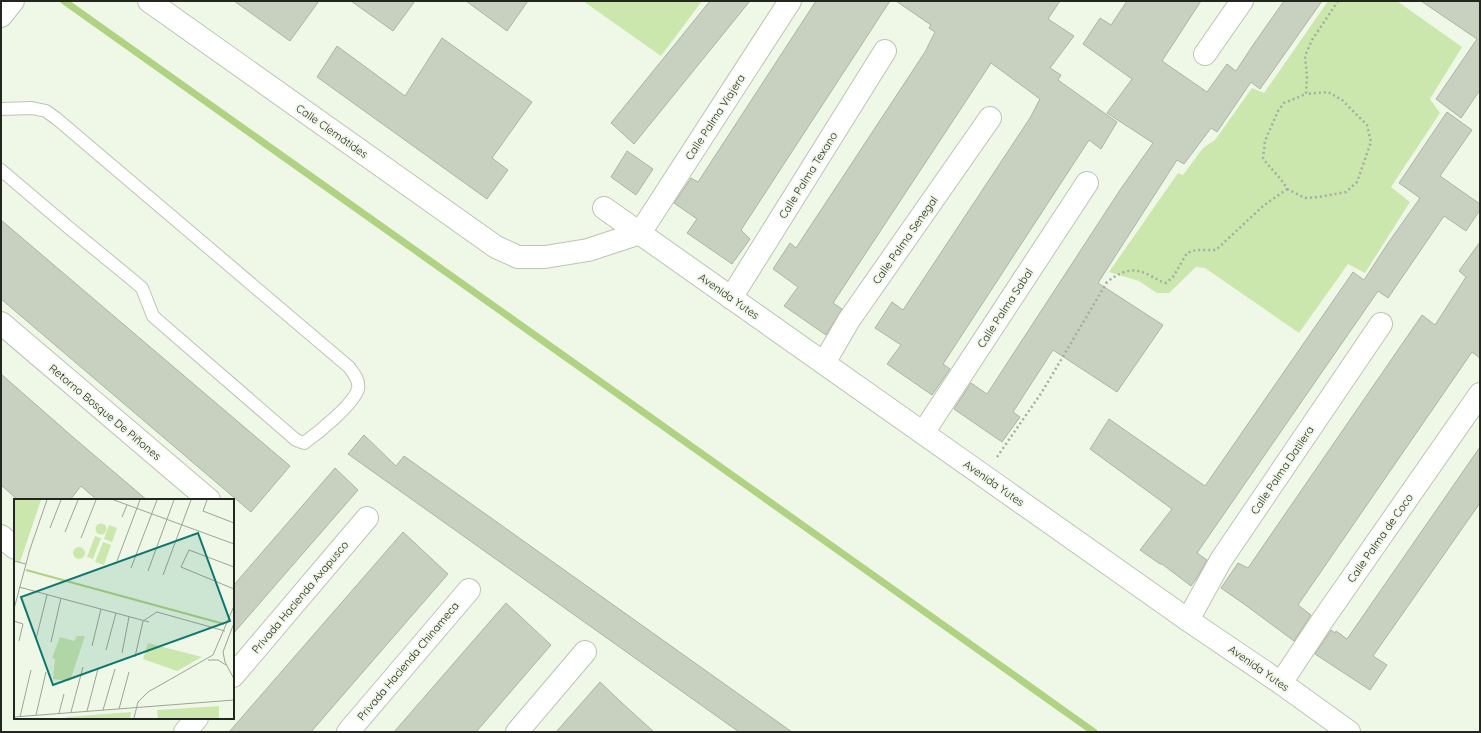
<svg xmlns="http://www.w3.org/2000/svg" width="1481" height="733" viewBox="0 0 1481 733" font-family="Quicksand,sans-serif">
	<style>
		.green { fill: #cce7ae }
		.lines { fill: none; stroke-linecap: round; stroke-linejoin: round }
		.stream { stroke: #afd283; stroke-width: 7 }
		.building { fill: #c8d0bf; stroke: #acb4a3 }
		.service-casing { stroke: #bcc4b3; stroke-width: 14 }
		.minor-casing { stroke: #bcc4b3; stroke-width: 24 }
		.tertiary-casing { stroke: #bcc4b3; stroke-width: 24 }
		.path { stroke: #a6ac9e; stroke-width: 2.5; stroke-dasharray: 2 3; stroke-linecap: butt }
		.service { stroke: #fff; stroke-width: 12 }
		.minor { stroke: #fff; stroke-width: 22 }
		.tertiary { stroke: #fff; stroke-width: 22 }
		.labels { text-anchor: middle; stroke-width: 3.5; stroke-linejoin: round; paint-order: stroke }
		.street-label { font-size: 11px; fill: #23261f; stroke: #eff8e6 }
		.inset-river { fill: none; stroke: #afd283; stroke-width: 2 }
		.inset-road { fill: none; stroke: #9da496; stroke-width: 1 }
		.view { fill: #0f766e; fill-opacity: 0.15; stroke: #0f766e; stroke-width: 2 }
		.inset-edge { fill: none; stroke: #23261f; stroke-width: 2 }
	</style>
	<rect width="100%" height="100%" fill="#eff8e6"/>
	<g class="green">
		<polygon points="583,1 702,1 661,56"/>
		<polygon points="1328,1 1397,1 1462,47 1430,99 1440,113 1391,187 1410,202 1365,273 1348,264 1299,333 1205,268 1196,267 1169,293 1157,293 1139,281 1109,272 1178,173 1183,175 1203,148 1215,140 1252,88 1264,93"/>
	</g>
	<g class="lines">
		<polyline class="stream" points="64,1 1094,732"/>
	</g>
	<g class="building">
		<polygon points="234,1 319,1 290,41"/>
		<polygon points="351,1 415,1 393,31"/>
		<polygon points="466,1 528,1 507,31"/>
		<polygon points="710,1 750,1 634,144 611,123"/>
		<polygon points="816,1 890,1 741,230 750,239 732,264 687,233 697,219 674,203 691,178 698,182"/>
		<polygon points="896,1 1060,1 1048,19 1074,36 1050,68 1061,75 1058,80 1117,122 1101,149 1089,140 943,364 950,369 932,395 887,364 901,345 875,328 892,302 903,310 1030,118 1040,99 991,63 833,303 842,309 826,335 784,306 798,287 773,269 790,243 796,248 925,52 935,32 929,28 931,25"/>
		<polygon points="1127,1 1201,1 1162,61 1207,92 1227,64 1236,71 1253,45 1284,1 1322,1 1260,89 1251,82 1217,132 1211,128 1184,164 1177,160 1098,283 1163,325 1117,392 1053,350 1013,412 1020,417 1002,442 954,409 971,383 987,394 1120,190 1153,143 1107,113 1132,79 1083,44 1100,18 1111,25"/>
		<polygon points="1421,1 1480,1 1480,90 1461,118 1436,99 1477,39"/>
		<polygon points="442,38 532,102 492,158 508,170 487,199 317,77 337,46 405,96"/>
		<polygon points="1447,112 1472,130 1440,176 1480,204 1480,210 1466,231 1444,216 1388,298 1378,291 1197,553 1207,560 1198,576 1191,586 1162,564 1160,564 1140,550 1172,509 1090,449 1109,419 1205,486 1353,272 1364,280 1388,243 1420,198 1399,183"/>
		<polygon points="627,151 653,169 636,195 611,177"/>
		<polygon points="1,220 290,466 251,512 1,299"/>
		<polygon points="1480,242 1480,358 1472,352 1298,605 1311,615 1294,641 1244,604 1221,588 1238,563 1248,568 1422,315 1435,325 1466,277 1459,271"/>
		<polygon points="1,374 74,438 147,500 97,500 81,486 70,500 18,500 1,485"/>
		<polygon points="364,435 396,466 404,456 792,732 739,732 348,454"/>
		<polygon points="1480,447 1480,503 1373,656 1387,665 1370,690 1315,654 1331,630 1335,633 1336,631 1347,639"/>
		<polygon points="335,468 358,490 233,634 233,586"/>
		<polygon points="403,532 448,574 349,688 311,732 229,732"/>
		<polygon points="506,603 551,645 476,732 394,732"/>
		<polygon points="600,682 622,703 654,732 556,732"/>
	</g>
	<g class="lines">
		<defs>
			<path id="service" d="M1,109L32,108L46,111L57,119L349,367C353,373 360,380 358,389C353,405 318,433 304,443L296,440L162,324L153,316L142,288L129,277L68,227L1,170"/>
			<g id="minor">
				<polyline points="149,1 496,247 518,257 545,257 588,250 640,233 790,1"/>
				<polyline points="1205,54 1242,1"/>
				<polyline points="604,208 1188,620 1281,683 1349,732"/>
				<polyline points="731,298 885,51"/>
				<polyline points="1,323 209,500"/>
				<polyline points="824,363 849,320 990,118"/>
				<polyline points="923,433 1087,183"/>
				<polyline points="1,536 15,548"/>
				<polyline points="1188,620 1221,560 1381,324"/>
				<polyline points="233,676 367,518"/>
				<polyline points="1281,683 1322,621 1480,394"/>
				<polyline points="185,732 197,718"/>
				<polyline points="348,732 469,590"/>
				<polyline points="517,732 585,652"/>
			</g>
			<polyline id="tertiary" points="1,16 13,1"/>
		</defs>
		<use href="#service" class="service-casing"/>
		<use href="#minor" class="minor-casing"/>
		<use href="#tertiary" class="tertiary-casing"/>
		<g class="path">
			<polyline points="1287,189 1305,198 1319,197 1346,192 1357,182 1371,142 1367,125 1342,100 1328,92 1306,94"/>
			<path d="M997,457L1042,392L1107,282C1121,271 1134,266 1151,276C1157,279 1159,281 1166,283L1173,277L1187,253L1196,250H1216L1263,206L1287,189C1281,177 1270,169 1263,158L1265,141L1278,111L1284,103L1306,94L1307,77L1305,56L1312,40L1338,1"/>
		</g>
		<use href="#service" class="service"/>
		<use href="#minor" class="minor"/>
		<use href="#tertiary" class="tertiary"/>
	</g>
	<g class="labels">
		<g class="street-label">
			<text transform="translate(715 117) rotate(-57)" y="4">Calle Palma Viajera</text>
			<text transform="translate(332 131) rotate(35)" y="4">Calle Clemátides</text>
			<text transform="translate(808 175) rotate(-58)" y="4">Calle Palma Texano</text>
			<text transform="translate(905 240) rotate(-55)" y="4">Calle Palma Senegal</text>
			<text transform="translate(729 296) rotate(35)" y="4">Avenida Yutes</text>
			<text transform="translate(1005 308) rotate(-57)" y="4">Calle Palma Sabal</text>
			<text transform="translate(105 412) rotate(40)" y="4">Retorno Bosque De Piñones</text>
			<text transform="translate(1282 470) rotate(-56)" y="4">Calle Palma Datilera</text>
			<text transform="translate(994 483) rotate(35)" y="4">Avenida Yutes</text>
			<text transform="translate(1380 538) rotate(-55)" y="4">Calle Palma de Coco</text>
			<text transform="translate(300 597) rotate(-50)" y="4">Privada Hacienda Axapusco</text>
			<text transform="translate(408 661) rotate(-50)" y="4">Privada Hacienda Chinameca</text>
			<text transform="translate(1259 668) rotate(35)" y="4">Avenida Yutes</text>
		</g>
	</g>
	<g transform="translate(14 499)">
		<rect width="220" height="220" fill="#eff8e6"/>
		<path d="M0,1H27L6,63L0,61ZM81.5 30a5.5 5.5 0 1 1 11 0a5.5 5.5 0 1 1-11 0ZM95,26L103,29L98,43L90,40ZM81,37L87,39L79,60L73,58ZM89,43L97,46L90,66L81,63ZM59 54a6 6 0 1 1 12 0a6 6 0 1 1-12 0ZM63,137H71L56,182L39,180L41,160L38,159L46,138L60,142ZM134,144L188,158L163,172L129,160ZM205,207V219H144L143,211ZM117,213L116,219H52V218Z" fill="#cce7ae"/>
		<path class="inset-river" d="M12,71L210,125"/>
		<path class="inset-road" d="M100,1L220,45M193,1L189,12L220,24M108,18L113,6M36,29L47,1M51,33L64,1M67,39L82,1M0,62L12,65M103,62L126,1M220,68L175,51L167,68L220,90M117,69L143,1M134,72L160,1M149,76L177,1M5,88L135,123M0,110L16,50L33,1M0,122L9,125L5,142M220,124L209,153L211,163L220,180M22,140L33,96M37,143L47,99M78,147L87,110M92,151L102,114M108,154L115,118M121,158L129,122L143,113L211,132M194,161H204L212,166M105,210L115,173M89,211L101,170M73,212L84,170M57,213L69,168M45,214L50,195M22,216L32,173M0,218L220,201M6,218L17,171M120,219L124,203L134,193L199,156L220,107"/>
		<path class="view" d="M184,34L216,122L39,186L7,98Z"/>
		<rect width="220" height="220" class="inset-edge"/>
	</g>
	<rect width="1481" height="733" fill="none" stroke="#23261f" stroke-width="4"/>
</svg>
